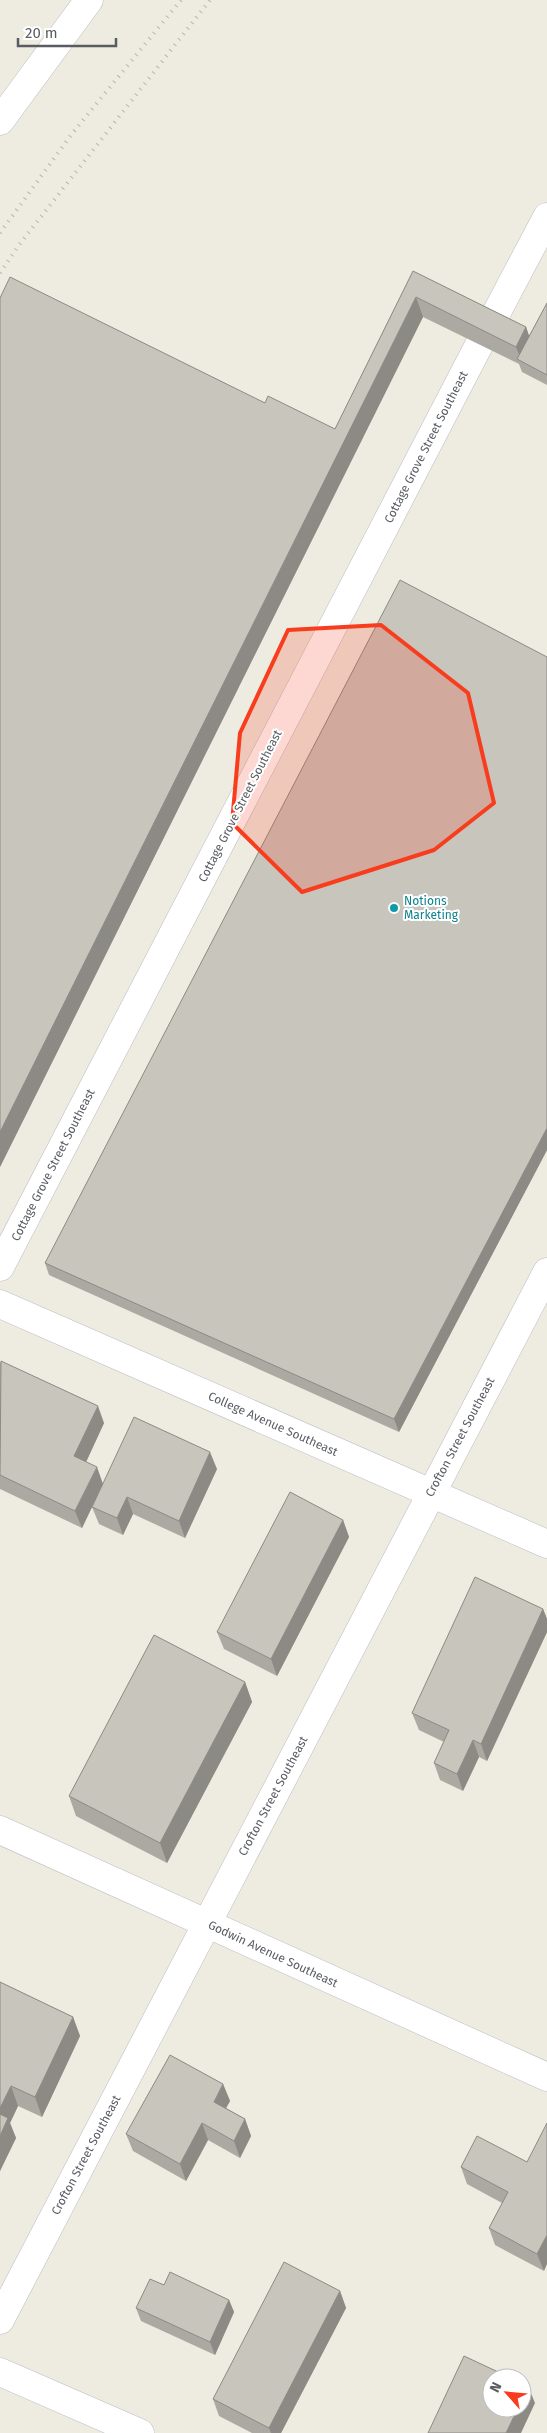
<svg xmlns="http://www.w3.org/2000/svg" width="547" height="2433" viewBox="0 0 547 2433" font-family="'Fira Sans',sans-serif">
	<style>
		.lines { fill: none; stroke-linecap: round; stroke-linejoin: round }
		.street-casing { stroke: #bbbdc3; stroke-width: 29 }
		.secondary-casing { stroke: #bbbec6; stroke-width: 29 }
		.street { stroke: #fff; stroke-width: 28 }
		.secondary { stroke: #fff; stroke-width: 28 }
		.rail { stroke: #b4b5b6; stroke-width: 4; stroke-dasharray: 1 6; stroke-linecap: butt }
		.wall { fill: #aca9a3 }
		.shaded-wall { fill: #8c8a84 }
		.building { fill: #c8c5bd; stroke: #8c8a84 }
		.marked { fill: #f73d1d; fill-opacity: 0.2; stroke: #f73d1d; stroke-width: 4; stroke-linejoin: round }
		.culture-dot { fill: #0f9aa8; stroke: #fff; stroke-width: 2 }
		.labels { text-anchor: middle; stroke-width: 4; stroke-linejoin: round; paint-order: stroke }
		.street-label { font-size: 12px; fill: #595d63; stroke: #fff }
		.culture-label { font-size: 12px; fill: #0d838f; stroke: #fff; text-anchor: start }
	</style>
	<rect width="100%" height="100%" fill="#eeece0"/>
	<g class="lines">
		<defs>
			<g id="street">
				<polyline points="0,121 89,0"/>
				<polyline points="490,325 547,217"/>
				<polyline points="0,1267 479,345"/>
				<polyline points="0,1304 547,1544"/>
				<polyline points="0,1830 547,2077"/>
				<polyline points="0,2320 547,1272"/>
			</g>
			<polyline id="secondary" points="0,2372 140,2433"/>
		</defs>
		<use href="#street" class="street-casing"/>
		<use href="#secondary" class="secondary-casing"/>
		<use href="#street" class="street"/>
		<use href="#secondary" class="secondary"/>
		<g class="rail">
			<polyline points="0,233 71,135 181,0"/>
			<polyline points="0,273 19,245 210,0"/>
		</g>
	</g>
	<g class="wall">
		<polygon points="413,271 526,327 529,336 547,303 547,385 522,372 519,364 423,317 0,1167 0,298 265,403 335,429"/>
		<polygon points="547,657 547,1150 399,1432 49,1275 45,1263"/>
		<polygon points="0,1362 104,1423 86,1462 103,1484 82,1528 0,1489"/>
		<polygon points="217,1469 185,1538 133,1514 123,1535 99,1524 92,1507"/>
		<polygon points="343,1520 349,1537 277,1676 224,1649 217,1632"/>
		<polygon points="543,1609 547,1619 547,1632 487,1761 479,1757 463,1791 440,1780 434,1763 444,1742 419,1730 412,1713"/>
		<polygon points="245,1682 252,1702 167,1863 76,1816 69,1796"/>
		<polygon points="0,1982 73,2017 80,2036 42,2117 18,2106 10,2123 16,2138 0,2171"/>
		<polygon points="223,2084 230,2101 226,2108 245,2119 251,2136 240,2158 208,2140 186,2181 133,2151 126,2134"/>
		<polygon points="527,2162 544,2271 495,2245 489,2228 502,2203 467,2184 461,2167"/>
		<polygon points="164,2285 229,2300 234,2312 215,2355 141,2321 136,2308"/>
		<polygon points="340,2291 346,2308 281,2433 252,2433 219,2416 213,2399"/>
	</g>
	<g class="shaded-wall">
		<polygon points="416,297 423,317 0,1167 0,1132"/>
		<polygon points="526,327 533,347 522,362 516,347"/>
		<polygon points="547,1128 547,1150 399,1432 394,1419"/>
		<polygon points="98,1406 104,1423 81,1473 74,1456"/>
		<polygon points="210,1452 217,1469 185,1538 179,1521"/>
		<polygon points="97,1467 103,1484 82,1528 75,1511"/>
		<polygon points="127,1497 133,1514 123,1535 117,1518"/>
		<polygon points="343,1520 349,1537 277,1676 271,1659"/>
		<polygon points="543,1609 547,1619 547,1632 487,1761 481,1744"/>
		<polygon points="245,1682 252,1702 167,1863 160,1843"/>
		<polygon points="473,1740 479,1757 463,1791 457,1774"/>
		<polygon points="73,2017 80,2036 42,2117 35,2097"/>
		<polygon points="223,2084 230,2101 220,2119 214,2102"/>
		<polygon points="11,2086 18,2106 10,2123 16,2138 0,2171 0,2108"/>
		<polygon points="245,2119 251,2136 240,2158 234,2141"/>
		<polygon points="202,2123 208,2140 186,2181 180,2164"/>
		<polygon points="547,2235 547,2264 544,2271 537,2254"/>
		<polygon points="340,2291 346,2308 281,2433 271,2433 269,2428"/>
		<polygon points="229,2300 234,2312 215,2355 210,2342"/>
		<polygon points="528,2386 535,2403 521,2433 506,2433 518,2408 522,2408 522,2400"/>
	</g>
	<g class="building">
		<polygon points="413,271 526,327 516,347 416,297 0,1132 0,298 10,277 265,403 268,396 335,429"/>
		<polygon points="547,303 547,375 517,359"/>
		<polygon points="400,580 547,657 547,1128 394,1419 45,1263"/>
		<polygon points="1,1361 98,1406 74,1456 97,1467 75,1511 0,1475"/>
		<polygon points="134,1417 210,1452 179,1521 127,1497 117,1518 92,1507"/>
		<polygon points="290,1492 343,1520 271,1659 217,1632"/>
		<polygon points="475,1577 543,1609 481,1744 473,1740 457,1774 434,1763 449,1730 412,1713"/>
		<polygon points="154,1635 245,1682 160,1843 69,1796"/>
		<polygon points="0,1982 73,2017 35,2097 11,2086 0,2108"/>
		<polygon points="170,2055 223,2084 214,2102 245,2119 234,2141 202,2123 180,2164 126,2134"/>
		<polygon points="0,2114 8,2118 0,2136"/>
		<polygon points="547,2123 547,2235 537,2254 489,2228 508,2192 461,2167 477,2136 527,2162"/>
		<polygon points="284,2262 340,2291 269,2428 213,2399"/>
		<polygon points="170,2272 229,2300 210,2342 136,2308 150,2279 164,2285"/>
		<polygon points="464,2356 511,2378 492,2378 492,2408 518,2408 506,2433 428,2433"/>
		<polygon points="522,2383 528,2386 522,2400"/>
	</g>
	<path class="marked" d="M381,625L468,693L494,803L434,850L302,892L232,823L240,733L288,630Z"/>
	<circle class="culture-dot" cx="394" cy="908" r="5"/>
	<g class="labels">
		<g class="street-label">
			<text transform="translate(426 447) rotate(-63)" y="4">Cottage Grove Street Southeast</text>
			<text transform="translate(240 806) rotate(-63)" y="4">Cottage Grove Street Southeast</text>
			<text transform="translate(53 1165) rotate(-63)" y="4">Cottage Grove Street Southeast</text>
			<text transform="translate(273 1424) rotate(24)" y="4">College Avenue Southeast</text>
			<text transform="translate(460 1437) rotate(-62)" y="4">Crofton Street Southeast</text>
			<text transform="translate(273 1796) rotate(-62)" y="4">Crofton Street Southeast</text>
			<text transform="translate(273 1954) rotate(25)" y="4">Godwin Avenue Southeast</text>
			<text transform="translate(86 2155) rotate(-62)" y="4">Crofton Street Southeast</text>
		</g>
		<g class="culture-label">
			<text x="404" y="905">Notions<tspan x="404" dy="14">Marketing</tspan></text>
		</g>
	</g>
	<g transform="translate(507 2393) rotate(297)"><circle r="24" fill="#ffffff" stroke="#bdbec1"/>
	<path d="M0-4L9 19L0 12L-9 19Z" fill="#f73d1d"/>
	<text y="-8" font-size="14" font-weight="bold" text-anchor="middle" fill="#595d63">N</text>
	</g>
	<path d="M18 38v8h98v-8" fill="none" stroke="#595d63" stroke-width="2.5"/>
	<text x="25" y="38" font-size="15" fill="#595d63" stroke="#ffffff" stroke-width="4" paint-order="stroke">20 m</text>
</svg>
